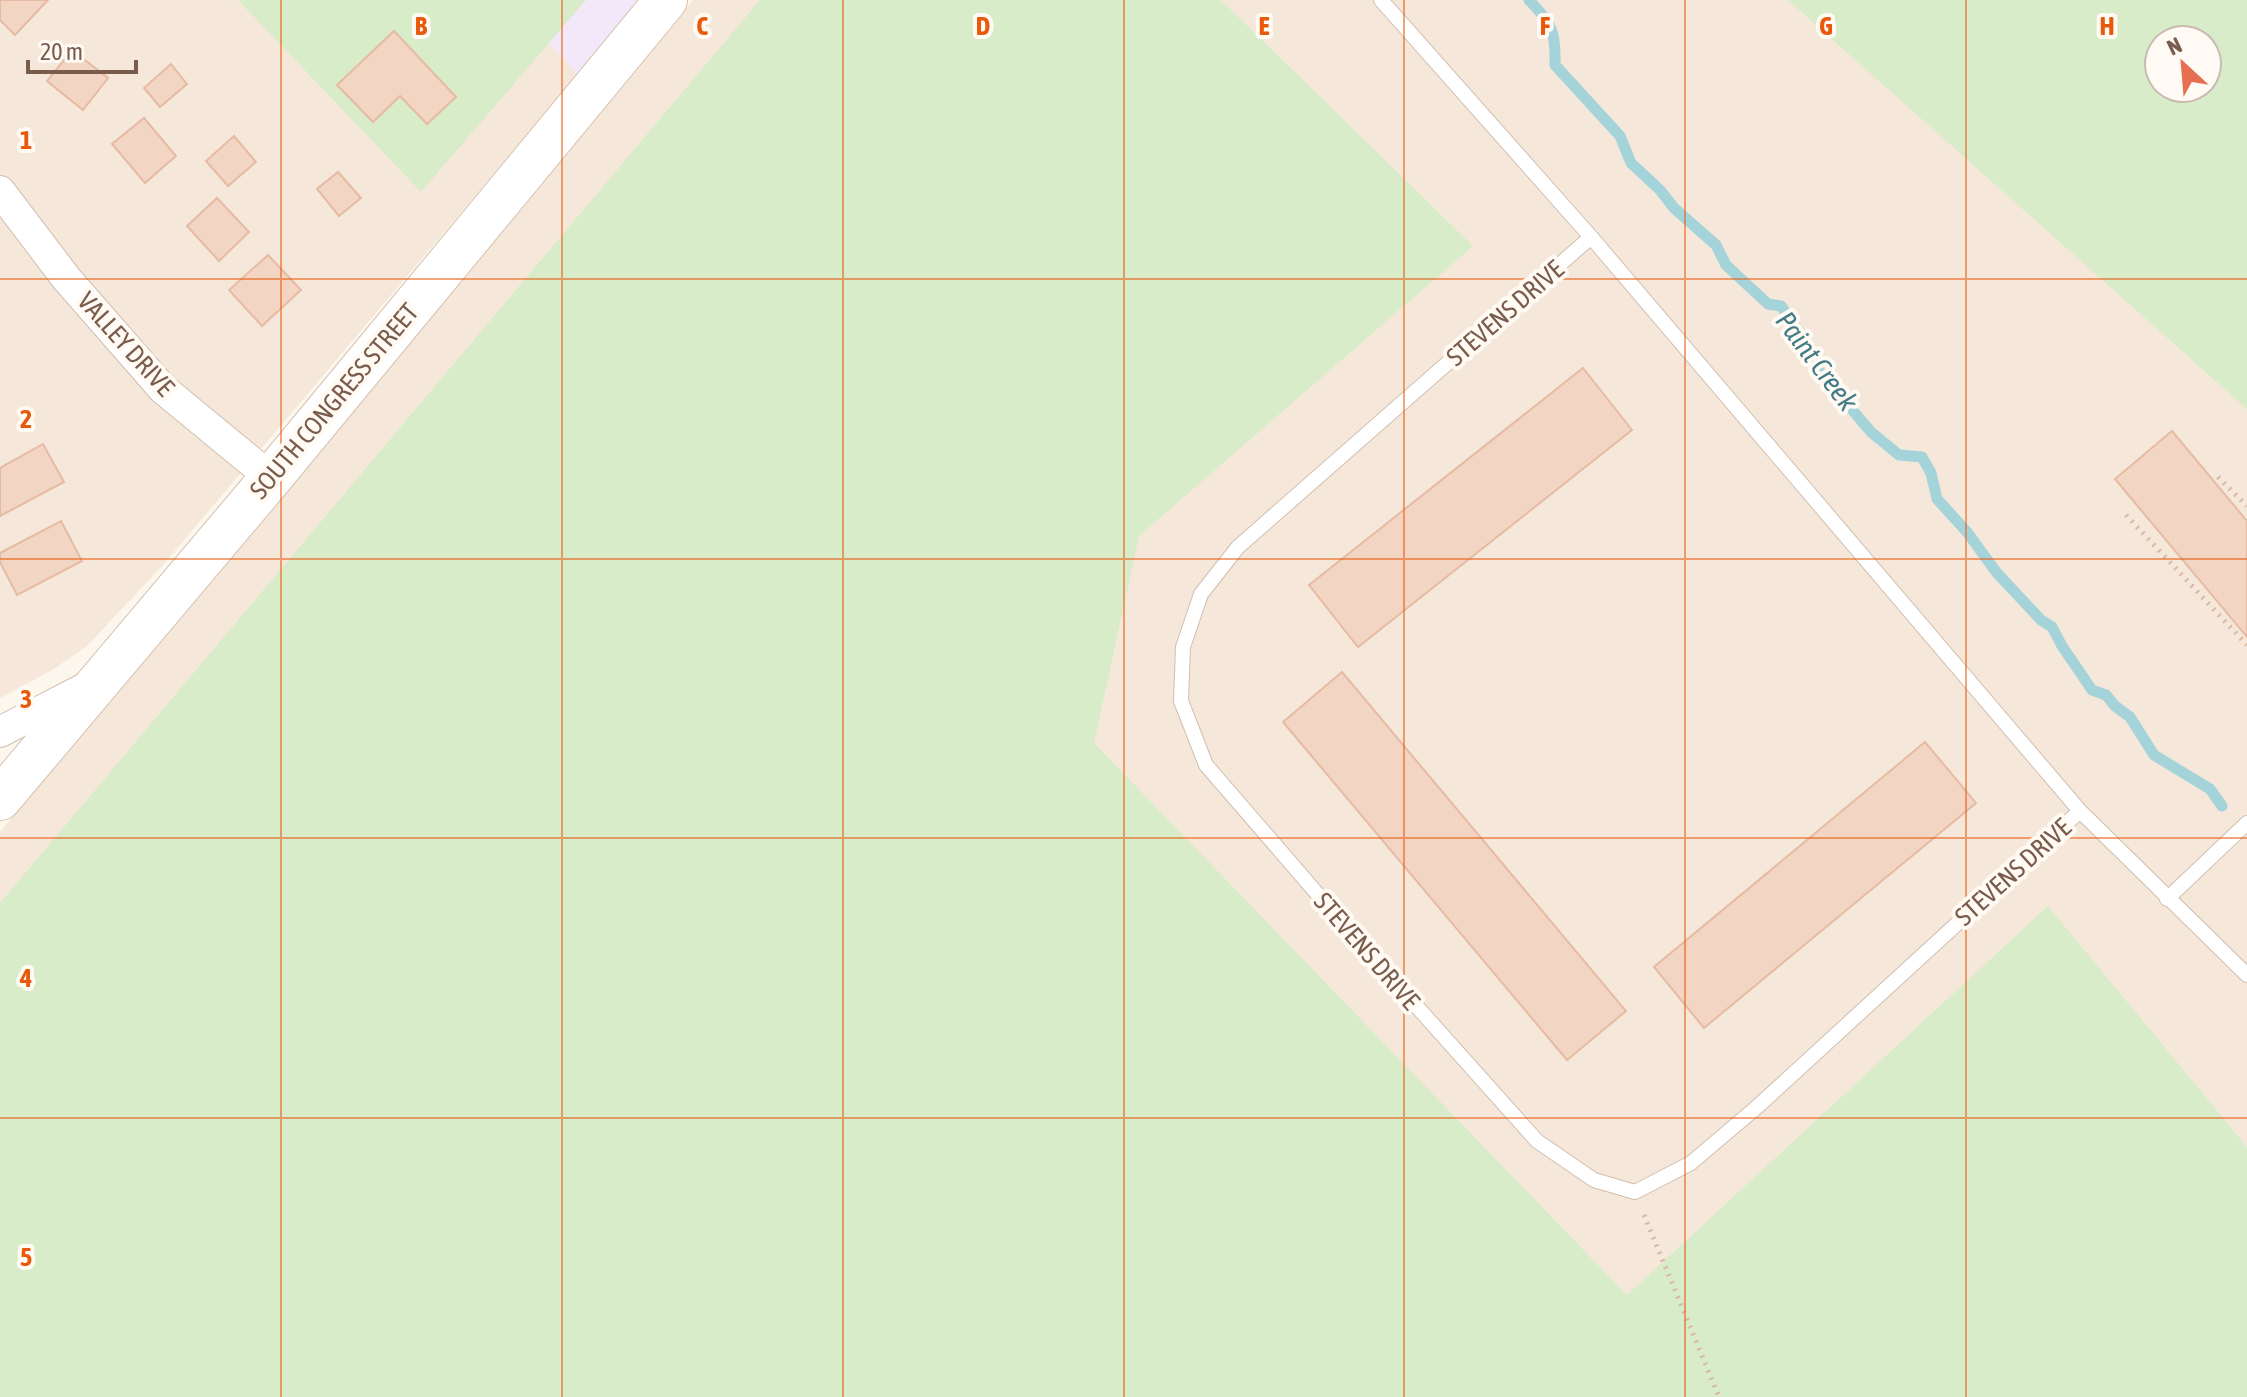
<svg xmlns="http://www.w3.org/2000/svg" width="2247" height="1397" viewBox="0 0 2247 1397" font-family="'Asap Condensed',sans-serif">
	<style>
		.residential { fill: #f5e8da; fill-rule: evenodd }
		.education { fill: #f3e8fa }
		.green { fill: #d8ecc9; fill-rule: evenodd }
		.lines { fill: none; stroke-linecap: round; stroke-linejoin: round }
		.stream { stroke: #a5d3da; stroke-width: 11 }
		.building { fill: #f3d5c3; stroke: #e6bba3; stroke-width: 2 }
		.lane-casing { stroke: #d1beb0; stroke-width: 16 }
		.street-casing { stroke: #d1beb0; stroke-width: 32 }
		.secondary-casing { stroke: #d6c0b0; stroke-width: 44 }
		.path { stroke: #d9b8a5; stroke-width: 5; stroke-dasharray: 2 6; stroke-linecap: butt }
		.lane { stroke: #fff; stroke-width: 14 }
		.street { stroke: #fff; stroke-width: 30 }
		.secondary { stroke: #fff; stroke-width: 42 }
		.grid { fill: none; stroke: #e8590c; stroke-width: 2; stroke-opacity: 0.55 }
		.labels { text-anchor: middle; stroke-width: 8; stroke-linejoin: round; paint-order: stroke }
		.street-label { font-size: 26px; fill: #7a5c4d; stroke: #fffaf3 }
		.water-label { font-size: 28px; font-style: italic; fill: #437c86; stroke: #fffaf3 }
		.grid-label { font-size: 26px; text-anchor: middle; font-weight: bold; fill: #e8590c; stroke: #fffaf3; stroke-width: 8; stroke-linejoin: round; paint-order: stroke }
	</style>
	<rect width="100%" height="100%" fill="#fdf6ec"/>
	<g class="residential">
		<polygon points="0,0 510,0 578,74 163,565 87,646 54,669 0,698"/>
		<path d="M693,0H2247V1259L1600,1397H0V832ZM2159,40H2207V88H2159Z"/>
	</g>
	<polygon class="education" points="510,0 639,0 578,74"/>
	<g class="green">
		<polygon points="238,0 586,0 421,192"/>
		<polygon points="760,0 1221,0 1473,246 1139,536 1094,743 1627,1295 2048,906 2247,1147 2247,1397 0,1397 0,903"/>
		<path d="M1788,0H2247V409ZM2159,40H2207V88H2159Z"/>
	</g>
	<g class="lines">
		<path class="stream" d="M1529,0C1552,24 1556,31 1555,65L1620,136L1631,163L1660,190L1674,208L1716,245L1726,265L1768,304L1781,306L1813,351L1815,366L1871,432L1899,455L1922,457L1931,473L1937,499L1967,532L1997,573L2041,620L2052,627L2062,646L2092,690L2106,695L2115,706L2130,717L2154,755L2210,789L2222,806"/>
	</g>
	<g class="building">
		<polygon points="0,0 48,0 15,35 0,20"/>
		<polygon points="394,31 456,97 427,124 400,96 373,122 337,85"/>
		<polygon points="72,50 108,78 83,110 47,81"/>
		<polygon points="171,64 187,84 160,107 144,88"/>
		<polygon points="144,118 176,156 145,183 112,144"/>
		<polygon points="234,136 256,162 228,186 206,161"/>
		<polygon points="338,172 361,198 339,216 317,189"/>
		<polygon points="217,198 249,232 219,261 187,226"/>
		<polygon points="268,255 301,290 262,326 229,290"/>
		<polygon points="1583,368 1632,430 1358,647 1309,585"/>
		<polygon points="2172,431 2247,521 2247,637 2115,479"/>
		<polygon points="43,444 64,482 0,516 0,468"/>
		<polygon points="61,521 82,561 17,595 0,562 0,553"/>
		<polygon points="1342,672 1626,1011 1567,1060 1283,722"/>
		<polygon points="1925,742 1976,803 1704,1028 1654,967"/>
	</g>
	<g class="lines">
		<defs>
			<g id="lane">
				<polyline points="1381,0 1591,237 2080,811 2247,975"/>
				<polyline points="1591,237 1238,547 1201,594 1183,647 1181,701 1206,765 1352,934 1537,1141 1594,1180 1635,1192 1691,1163 1757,1107 2080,811"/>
				<polyline points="2167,899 2247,823"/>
			</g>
			<g id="street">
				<polyline points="0,191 66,278 163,389 271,478"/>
				<polyline points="0,732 87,687"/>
			</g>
			<polyline id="secondary" points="0,799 271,478 666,0"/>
		</defs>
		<use href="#lane" class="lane-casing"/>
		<use href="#street" class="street-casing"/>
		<use href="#secondary" class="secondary-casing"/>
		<g class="path">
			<polyline points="2218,477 2247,506"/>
			<polyline points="2126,515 2247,645"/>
			<polyline points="1644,1215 1719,1397"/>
		</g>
		<use href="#lane" class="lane"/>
		<use href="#street" class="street"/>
		<use href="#secondary" class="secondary"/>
	</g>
	<path class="grid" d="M281,0V1397M562,0V1397M843,0V1397M1124,0V1397M1404,0V1397M1685,0V1397M1966,0V1397M0,279H2247M0,559H2247M0,838H2247M0,1118H2247"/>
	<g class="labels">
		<g class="street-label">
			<text transform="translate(1505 313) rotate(-41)" y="9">STEVENS DRIVE</text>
			<text transform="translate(126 344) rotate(48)" y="9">VALLEY DRIVE</text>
			<text transform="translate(334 401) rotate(-50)" y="9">SOUTH CONGRESS STREET</text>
			<text transform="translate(2013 872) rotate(-42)" y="9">STEVENS DRIVE</text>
			<text transform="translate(1367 951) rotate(49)" y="9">STEVENS DRIVE</text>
		</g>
		<g class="water-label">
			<text transform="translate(1817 361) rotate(53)" y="10">Paint Creek</text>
		</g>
	</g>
	<g class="grid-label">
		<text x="421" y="35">B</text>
		<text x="702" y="35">C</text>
		<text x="983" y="35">D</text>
		<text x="1264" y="35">E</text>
		<text x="1545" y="35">F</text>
		<text x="1826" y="35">G</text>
		<text x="2107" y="35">H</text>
		<text x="26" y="149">1</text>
		<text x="26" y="428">2</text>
		<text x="26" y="708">3</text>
		<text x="26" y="987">4</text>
		<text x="26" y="1266">5</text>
	</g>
	<g transform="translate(2183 64) rotate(334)"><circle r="38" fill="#fffaf3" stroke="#cabbb1" stroke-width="2"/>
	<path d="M0-6L14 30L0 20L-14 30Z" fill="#e76f51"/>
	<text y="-12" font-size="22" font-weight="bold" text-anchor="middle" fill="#7a5c4d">N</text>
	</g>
	<path d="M28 60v12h108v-12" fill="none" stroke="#7a5c4d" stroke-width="4"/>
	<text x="40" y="60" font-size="24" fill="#7a5c4d" stroke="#fffaf3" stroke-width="6" paint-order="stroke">20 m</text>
</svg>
